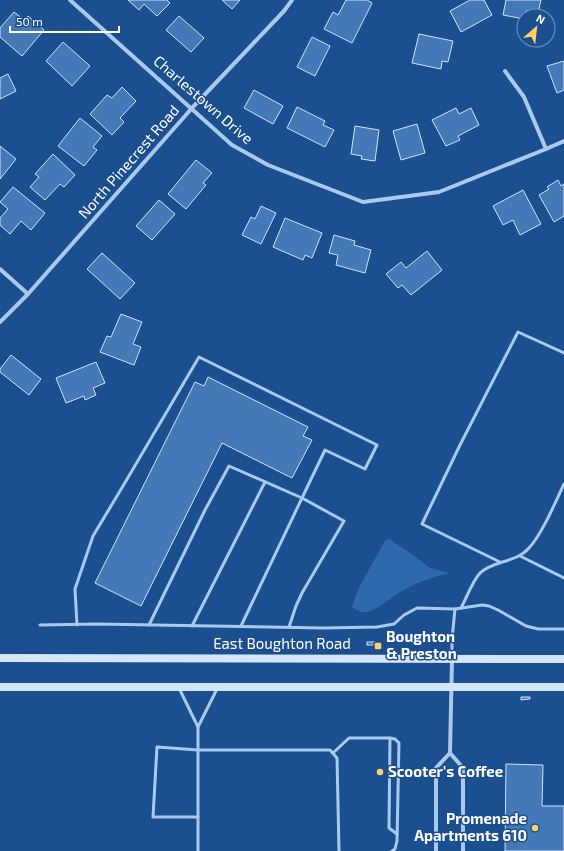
<svg xmlns="http://www.w3.org/2000/svg" width="564" height="851" viewBox="0 0 564 851" font-family="'Exo 2',sans-serif">
	<style>
		.green { fill: #2e69ad }
		.building { fill: #4478b7; stroke: #cfe3fa }
		.lines { fill: none; stroke-linecap: round; stroke-linejoin: round }
		.lane { stroke: #a9c9ee; stroke-width: 3 }
		.street { stroke: #a9c9ee; stroke-width: 4 }
		.secondary { stroke: #d6e6fa; stroke-width: 8 }
		.poi-dot { fill: #ffd166; stroke: #1b4f8f; stroke-width: 1.5 }
		.labels { text-anchor: middle; stroke-width: 3; stroke-linejoin: round; paint-order: stroke }
		.street-label { font-size: 15px; fill: #fff; stroke: #1b4f8f }
		.poi-label { font-size: 15px; font-weight: bold; fill: #fff; stroke: #1b4f8f; text-anchor: start }
	</style>
	<rect width="100%" height="100%" fill="#1b4f8f"/>
	<path class="green" d="M389,539L409,552L430,568L450,573C433,577 420,581 404,590C394,595 377,611 366,612C362,613 355,610 352,607L358,589L385,541Z"/>
	<g class="building">
		<polygon points="128,0 167,0 170,3 157,16 144,4 139,10"/>
		<polygon points="222,0 240,0 232,9"/>
		<polygon points="346,0 367,0 372,3 352,43 324,29 333,12 338,15"/>
		<polygon points="470,0 484,0 492,15 461,32 450,11"/>
		<polygon points="506,0 541,0 538,13 526,11 524,19 503,15"/>
		<polygon points="14,12 24,20 28,16 44,30 22,56 0,37 0,28"/>
		<polygon points="179,16 204,38 191,52 166,30"/>
		<polygon points="419,34 453,41 448,62 442,61 441,69 412,63"/>
		<polygon points="312,37 330,46 315,76 297,67"/>
		<polygon points="63,42 90,66 72,86 46,61"/>
		<polygon points="564,61 564,90 557,93 547,66"/>
		<polygon points="8,74 16,91 0,99 0,78"/>
		<polygon points="122,87 136,101 120,118 124,122 112,135 90,114 107,95 112,98"/>
		<polygon points="254,90 283,106 273,124 244,108"/>
		<polygon points="297,107 325,121 323,125 334,130 325,147 287,128"/>
		<polygon points="456,108 459,114 471,108 479,125 458,136 460,140 446,146 432,120"/>
		<polygon points="80,118 102,136 93,147 97,150 84,166 58,146"/>
		<polygon points="417,124 425,153 401,160 393,131"/>
		<polygon points="355,126 379,130 375,161 361,159 362,156 351,154"/>
		<polygon points="0,146 16,159 0,179"/>
		<polygon points="53,154 75,175 64,187 60,184 45,200 30,187 39,177 35,174"/>
		<polygon points="196,160 212,173 203,183 206,185 186,209 168,194"/>
		<polygon points="558,180 561,186 564,184 564,216 554,222 539,195 549,189 547,187"/>
		<polygon points="13,187 45,213 31,230 21,221 10,234 0,225 0,218 8,209 0,202"/>
		<polygon points="523,190 541,224 520,235 513,220 503,225 493,206"/>
		<polygon points="159,200 175,214 152,240 136,226"/>
		<polygon points="261,206 276,213 261,244 242,235 251,217 255,219"/>
		<polygon points="285,218 322,233 312,258 305,255 303,260 273,247"/>
		<polygon points="334,235 355,241 354,245 371,250 365,273 336,265 338,255 329,253"/>
		<polygon points="427,251 442,270 411,295 402,285 398,288 386,274 401,262 406,268"/>
		<polygon points="102,253 135,283 120,299 87,269"/>
		<polygon points="121,314 142,322 133,344 141,347 134,365 100,352 107,336 111,337"/>
		<polygon points="11,355 41,379 29,395 0,372 0,369"/>
		<polygon points="96,362 105,383 93,388 96,395 85,400 84,396 66,403 56,378"/>
		<polygon points="208,377 308,427 303,436 312,440 292,478 222,443 141,606 95,583 195,382 204,386"/>
		<rect x="367" y="642" width="8" height="3"/>
		<polygon points="521,697 530,697 530,699 521,700"/>
		<polygon points="506,764 543,765 542,806 564,806 564,851 505,851"/>
	</g>
	<g class="lines">
		<g class="lane">
			<polyline points="520,556 564,578"/>
			<polyline points="500,562 422,524 460,445 518,332 564,353"/>
			<path d="M461,608C467,597 472,582 480,573C494,560 516,563 529,548C542,534 555,503 564,484"/>
			<polyline points="40,625 98,624 324,628 377,627 394,624 404,615 417,608 455,609 482,605 489,606 498,610 526,626 538,629 564,629"/>
			<polyline points="77,625 75,589 93,536 123,486 199,357 377,445 365,469 325,450 302,498 344,521 302,593 296,606 289,627"/>
			<polyline points="149,625 205,510 229,466 302,498 241,626"/>
			<polyline points="192,626 265,482"/>
			<polyline points="452,659 452,639 455,609"/>
			<polyline points="179,688 198,727 217,689"/>
			<polyline points="198,727 198,851"/>
			<polyline points="390,738 389,828 397,834"/>
			<polyline points="333,753 349,738 390,738 395,739 399,743 397,841 395,849 392,851"/>
			<polyline points="198,817 153,817 157,747 198,750 330,750 337,758 339,851"/>
		</g>
		<g class="street">
			<polyline points="70,0 232,145 268,165 363,202 439,192 546,149 564,141"/>
			<polyline points="505,71 524,97 546,149"/>
			<polyline points="0,269 28,294"/>
			<polyline points="0,322 28,294 192,108 284,11 292,0"/>
			<polyline points="450,753 463,768 463,851"/>
			<polyline points="436,851 436,768 450,753 452,659"/>
		</g>
		<g class="secondary">
			<polyline points="0,658 564,659"/>
			<polyline points="0,687 564,687"/>
		</g>
	</g>
	<g class="poi-dot">
		<rect x="374" y="642" width="8" height="8" rx="2"/>
		<circle cx="380" cy="772" r="4"/>
		<circle cx="535" cy="828" r="4"/>
	</g>
	<g class="labels">
		<g class="street-label">
			<text transform="translate(203 100) rotate(41)" y="5">Charlestown Drive</text>
			<text transform="translate(129 162) rotate(-49)" y="5">North Pinecrest Road</text>
			<text x="282" y="649">East Boughton Road</text>
		</g>
		<g class="poi-label">
			<text x="386" y="642">Boughton<tspan x="386" dy="17">&amp; Preston</tspan></text>
			<text x="388" y="777">Scooter's Coffee</text>
			<text x="527" y="824" text-anchor="end">Promenade<tspan x="527" dy="17">Apartments 610</tspan></text>
		</g>
	</g>
	<g transform="translate(536 28) rotate(28)"><circle r="19" fill="#1b4f8f" stroke="#7695bc"/>
	<path d="M0-3L7 15L0 10L-7 15Z" fill="#ffd166"/>
	<text y="-6" font-size="11" font-weight="bold" text-anchor="middle" fill="#ffffff">N</text>
	</g>
	<path d="M10 26v6h109v-6" fill="none" stroke="#ffffff" stroke-width="2"/>
	<text x="16" y="26" font-size="12" fill="#ffffff" stroke="#1b4f8f" stroke-width="3" paint-order="stroke">50 m</text>
</svg>
